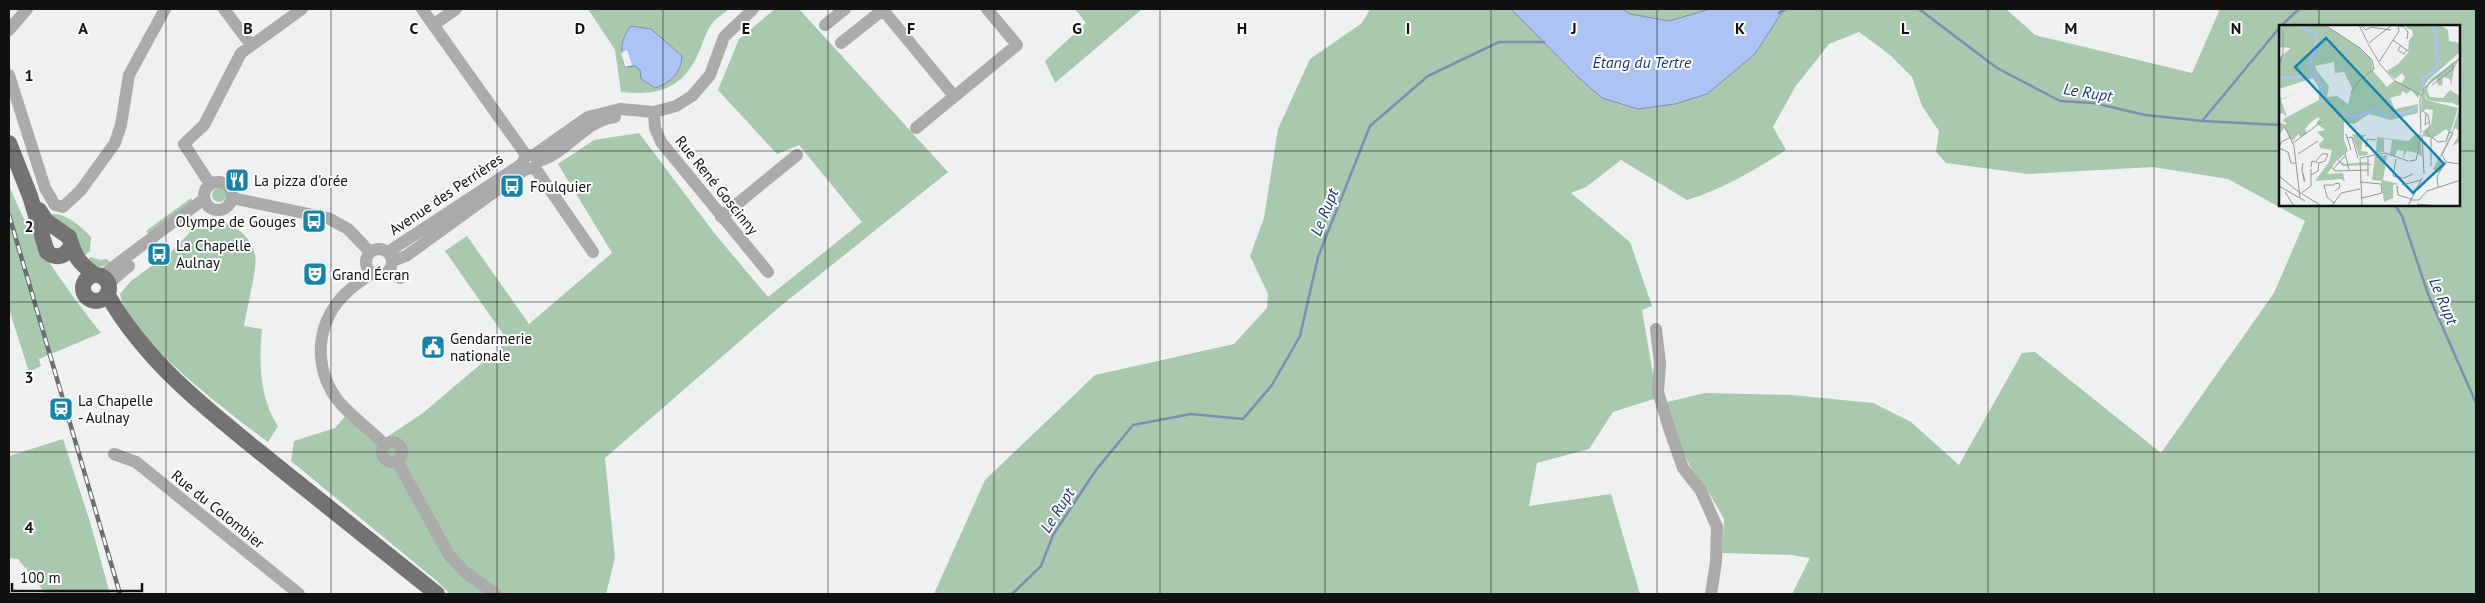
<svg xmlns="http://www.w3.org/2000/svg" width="2485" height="603" font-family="'PT Sans',sans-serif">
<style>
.green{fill:#a8c9ad;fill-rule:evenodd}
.water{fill:#adc3f3;stroke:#7e8eb0}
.pier{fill:#eff0f2}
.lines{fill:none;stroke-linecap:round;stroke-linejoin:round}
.stream{stroke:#7e8eb0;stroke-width:2.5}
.minor{stroke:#acabab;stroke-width:12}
.major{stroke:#747272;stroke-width:16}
.rail-casing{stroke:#6d6e6f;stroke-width:4.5}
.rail{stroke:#fcfdff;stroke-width:2.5;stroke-dasharray:8;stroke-linecap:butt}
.grid{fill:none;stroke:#111112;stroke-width:1;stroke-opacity:0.55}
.labels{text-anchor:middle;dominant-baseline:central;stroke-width:4;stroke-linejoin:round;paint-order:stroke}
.poi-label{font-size:15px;fill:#111112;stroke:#fcfdff;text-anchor:start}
.street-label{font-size:15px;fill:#111112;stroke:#fcfdff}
.water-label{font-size:16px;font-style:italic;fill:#203770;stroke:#fcfdff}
.inset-river{fill:none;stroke:#adc3f3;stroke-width:2.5}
.inset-road{fill:none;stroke:#969798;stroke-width:1}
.view{fill:#1583aa;fill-opacity:0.15;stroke:#1583aa;stroke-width:2.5}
.inset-edge{fill:none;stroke:#111112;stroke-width:2.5}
.grid-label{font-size:16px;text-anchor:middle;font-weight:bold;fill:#111112;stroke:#fcfdff;stroke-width:4;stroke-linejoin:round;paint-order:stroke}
</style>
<rect width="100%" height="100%" fill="#eff0f2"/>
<path class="green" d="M588,9H729C725,13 719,16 714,21C706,30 704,41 699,52C683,89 658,96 621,92L615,50Z
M775,9H799L948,172L777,309L605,458L615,558L606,594H450L438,582L291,461L294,441L335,428L347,414L378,443L423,413L508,341L445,251L467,236L529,324L612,253L558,164L594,140L639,133L715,234L768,297L862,222L799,145L777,154L718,90L739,39Z
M1075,9H1142L1055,83L1045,61L1086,23Z
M1370,9H2006L2035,35L2192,73L2220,9H2476V594H1792L1810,558L1792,555L1722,553L1724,519L1711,496L1692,470L1659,404L1705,393L1792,395L1873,403L1911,422L1959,465L2022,353L2035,352L2161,453L2274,293L2305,221L2228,179L2153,167L2028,174L1946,163L1936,152L1939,131L1922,106L1912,77L1890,55L1859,32L1829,44L1795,87L1773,127L1786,150C1755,170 1722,190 1687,200L1621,160L1586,187L1571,193L1630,242L1652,306L1642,310L1657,398L1613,412L1589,449L1537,463L1529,506L1611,494L1640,594H934L985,480L1095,375L1234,344L1267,308L1268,294L1250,256L1264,218L1278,129L1310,59L1362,23ZM2280,26H2459V205H2280Z
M9,185C30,240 65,287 101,333L39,359L41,366L29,372L9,309Z
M212 195a7 7 0 1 1 14 0a7 7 0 1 1-14 0Z
M191,198L194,204L150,236L146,231Z
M52,214C66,213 82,227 91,237L90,251L82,258L48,217Z
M217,221C236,224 250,236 255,255C258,266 246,312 244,326L262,329C259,362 259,397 278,426L268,442C232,415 126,336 120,294L131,281L172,251L199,223Z
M91,257L101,260L107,259L110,263L97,268L86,261Z
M63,439L91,525L110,594H46L18,559L9,558V456Z"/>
<path class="water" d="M1511,9H1622L1630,14L1669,21L1710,9H1779L1782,12L1755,54L1707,94L1675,104L1638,109L1602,98L1578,77Z
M631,26L651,29L682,56C681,73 672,82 655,88L641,79L640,70L635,66L625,67C620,50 620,40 631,26Z"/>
<path class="pier" d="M627,50L632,65L625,67L621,53Z"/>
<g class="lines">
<path class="stream" d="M1919,9L1997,68L2060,101L2094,103L2145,115L2203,121L2280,125
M1779,13L1786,9
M2281,26L2299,9
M2203,120L2280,27
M2395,205L2402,216L2428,294L2476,403
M1012,594L1041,566L1053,535L1096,470L1133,425L1191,414L1243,419L1272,385L1300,336L1318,257L1370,126L1428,76L1499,42H1544"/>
<path class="minor" d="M224,9L251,45
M422,9L526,155
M883,10L954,96
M433,25L456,9
M825,25L845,9
M9,30L27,9
M841,43L884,9
M9,75L45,188L55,205L63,207L81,190L115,143L121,125L129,75L165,9
M654,112L655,128L661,142L768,272
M916,128L1017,45L987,9
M522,164L526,155H534L588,117L620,109L654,112L676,106L692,96L710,75L724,37L753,9
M535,168L593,252
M204 196a14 14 0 1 1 28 0a14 14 0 1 1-28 0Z
M210,184L184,144L204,125L241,53L302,9
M232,198L328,218L348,229L370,252
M721,217L797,155
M366 262a13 13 0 1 1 26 0a13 13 0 1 1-26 0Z
M388,252L522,164
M393,261L406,256L526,169L535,168L538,161C565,155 585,120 615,117
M388,272L400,278
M372,273C359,282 346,291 337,303C314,334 316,374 340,403C353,418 371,430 385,445
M101,276L204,199
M108,284L129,266
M1656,329L1660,363L1658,392L1670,431L1683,468L1701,491L1717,527L1716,562L1711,594
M382 452a10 10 0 1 1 20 0a10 10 0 1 1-20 0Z
M114,454L136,462L299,594
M397,461L449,555L466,573L496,594"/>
<path class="major" d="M9,143L30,196L47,252C56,259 64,257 70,248
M39,210L46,221L69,237C75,257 78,262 95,275
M83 288a13 13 0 1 1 26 0a13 13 0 1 1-26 0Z
M107,294C148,366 214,415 277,466C330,509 384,551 437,594"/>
<g class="rail-casing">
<path id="rail" d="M9,215L120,594"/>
</g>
<use href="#rail" class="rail"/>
</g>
<path class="grid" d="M166,9V594M331,9V594M497,9V594M663,9V594M828,9V594M994,9V594M1160,9V594M1325,9V594M1491,9V594M1657,9V594M1822,9V594M1988,9V594M2154,9V594M2319,9V26M9,151H2280M2459,151H2476M2319,205V594M9,302H2476M9,452H2476"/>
<defs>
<g id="restaurant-square" transform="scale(1.25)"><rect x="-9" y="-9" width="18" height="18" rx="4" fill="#1583aa" stroke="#fcfdff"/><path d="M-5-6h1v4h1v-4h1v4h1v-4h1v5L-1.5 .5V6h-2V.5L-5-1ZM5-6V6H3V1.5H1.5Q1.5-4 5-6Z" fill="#fff"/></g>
<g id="bus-square" transform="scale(1.25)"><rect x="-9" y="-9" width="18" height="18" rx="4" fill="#1583aa" stroke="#fcfdff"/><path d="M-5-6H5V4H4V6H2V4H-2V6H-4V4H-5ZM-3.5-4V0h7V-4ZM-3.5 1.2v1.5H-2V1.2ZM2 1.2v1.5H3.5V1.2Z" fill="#fff"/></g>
<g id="theatre-square" transform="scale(1.25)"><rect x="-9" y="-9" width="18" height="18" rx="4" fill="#1583aa" stroke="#fcfdff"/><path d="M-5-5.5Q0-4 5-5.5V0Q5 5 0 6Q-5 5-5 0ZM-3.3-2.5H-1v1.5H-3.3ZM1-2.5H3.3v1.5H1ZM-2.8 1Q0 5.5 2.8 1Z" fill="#fff"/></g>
<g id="civic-square" transform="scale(1.25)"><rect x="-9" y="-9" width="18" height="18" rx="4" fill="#1583aa" stroke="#fcfdff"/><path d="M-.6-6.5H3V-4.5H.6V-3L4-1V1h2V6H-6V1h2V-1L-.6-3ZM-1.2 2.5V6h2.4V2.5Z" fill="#fff"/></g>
<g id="station-square" transform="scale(1.25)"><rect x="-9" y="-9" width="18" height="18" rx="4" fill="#1583aa" stroke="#fcfdff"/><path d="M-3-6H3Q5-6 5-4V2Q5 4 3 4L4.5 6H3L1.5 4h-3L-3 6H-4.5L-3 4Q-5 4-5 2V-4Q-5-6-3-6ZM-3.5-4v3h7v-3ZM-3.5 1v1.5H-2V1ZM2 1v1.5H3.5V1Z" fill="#fff"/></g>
</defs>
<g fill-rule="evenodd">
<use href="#restaurant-square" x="237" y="180"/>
<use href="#bus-square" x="512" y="186"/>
<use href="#bus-square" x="314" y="221"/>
<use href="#bus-square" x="159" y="254"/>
<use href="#theatre-square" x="315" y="274"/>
<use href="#civic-square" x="433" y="347"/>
<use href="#station-square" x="61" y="409"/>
</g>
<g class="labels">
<g class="poi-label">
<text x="254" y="180">La pizza d'orée</text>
<text x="530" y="186">Foulquier</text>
<text x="296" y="221" text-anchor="end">Olympe de Gouges</text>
<text x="176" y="245">La Chapelle<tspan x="176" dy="17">Aulnay</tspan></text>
<text x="332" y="274">Grand Écran</text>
<text x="450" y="338">Gendarmerie<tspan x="450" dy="17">nationale</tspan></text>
<text x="78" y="400">La Chapelle<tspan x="78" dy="17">- Aulnay</tspan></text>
</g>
<g class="street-label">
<text transform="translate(717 185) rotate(51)">Rue René Goscinny</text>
<text transform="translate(446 194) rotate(-34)">Avenue des Perrières</text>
<text transform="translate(218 509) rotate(39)">Rue du Colombier</text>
</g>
<g class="water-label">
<text x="1642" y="62">Étang du Tertre</text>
<text transform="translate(2088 92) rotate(9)">Le Rupt</text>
<text transform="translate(1324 212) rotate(-68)">Le Rupt</text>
<text transform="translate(2444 301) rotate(67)">Le Rupt</text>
<text transform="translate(1057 510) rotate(-58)">Le Rupt</text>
</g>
</g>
<g transform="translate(2279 25)">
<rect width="181" height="181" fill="#eff0f2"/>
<path d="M0,0H45L81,23L92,34L94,46L108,62L115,56L123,58L126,52L123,48L116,54L108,46L119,39L129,28L130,15L134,11L133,5L127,3L128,0H161L169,5L170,16L181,18V27L149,55L139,73L132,65L128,69L123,66L122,70L111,73L116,84L139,79V88L112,95L90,89L75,99L65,97V115L69,126L59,135L66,139L87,137L94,140L64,141L58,135L48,149L64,148L66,158L63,154L36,156L50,137L53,125L41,123L40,119L45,114L38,107L46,105L37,98L41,94L39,92L31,98L26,104L28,108L22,112L19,109L14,116L5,103L0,111V98L5,101L8,98L3,96L8,92L4,88L0,89V69L2,74L15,69L2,75L8,92L40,75V63L34,53L0,64V33L12,23L0,22ZM55,37L56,48L65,47L73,63L69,79L58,71L48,72L50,61L38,46L36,41ZM181,33L175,44L172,61L171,54L164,52L163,61L159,60L157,53L150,59L148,65L151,72L164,73L171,65L181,71L179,81L174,78L152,76L147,73L146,66V73L151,76L179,83L172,105L167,118L170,107L167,104L154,113L144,111V106L152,101L154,85L147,84L142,88L143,67L152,54ZM180,84V117L173,121L179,112V105L176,103L161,133L163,142L160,148L154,144L173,107ZM73,109L88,110L84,112L82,126L89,127L88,130L80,131ZM137,109L141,111L143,132L139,128L128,126L124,133L125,126L118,125L116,132L111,129L113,115L105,114V127L97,128L98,112L129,116ZM108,130L104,155L120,159L114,160V173L105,177L102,156L93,155L96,131Z" fill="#a8c9ad" fill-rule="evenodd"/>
<path class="inset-river" d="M20,0L37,10V23L30,41L42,59L45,75L52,78M1,53L34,51M145,61L143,53L156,46L160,36L156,22L159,18L153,0M64,88L76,92L97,85L106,90L129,87L139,81"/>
<path class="inset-road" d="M46,0L81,23L93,35L95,44M80,0L89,18M82,0L87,5L92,2L112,5M114,15L129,26M90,18L113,0L125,2L129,7L128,14M89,19L100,37M122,20L119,25L125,29L128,25M100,37L120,6L119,1M100,38L116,56L142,70M0,40L4,28V6M153,60L174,44L173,38M72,68L80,56L96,43M144,86L149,90L151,100L147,108M147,88L146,100L150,97M0,98L5,100L15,121L21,173M142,108L141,75L145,63L182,32M147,108L159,117L167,116L170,107L174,108L163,130L167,137M67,109L72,125M143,110L145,149M12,112L2,117L0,123L9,127L12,138H17M68,113L73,112L79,133M152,113V141M14,118L42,97M87,122L88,114L97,115M139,126L141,109M66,128L70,145M19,129L39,116M89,132V151M81,133L83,181M81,133L106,128L129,136M117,134L114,151L125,153L134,149M37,136L43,129H49L46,136L40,138M130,136L137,135L139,127M167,137L182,139M24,138L23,144L25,156H26L24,149M32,142L33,136L40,138L39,146L32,150M52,142L56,146L90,145M54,144L67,130M0,151L21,168M81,157L102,159L103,168L83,173M55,159L60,158L61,162L56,166M123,160L142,155M0,161L26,176M159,162L158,151L167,137M119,163L118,161L119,170L132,174M6,167L15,181M21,169L32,161V144M23,169L43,181M131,175H140L148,166L182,155M55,178L48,172L45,160H55M138,179L159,181M53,181L62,168L81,164M129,181L143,153"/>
<path class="view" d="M47,13L165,139L134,168L16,42Z"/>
<rect width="181" height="181" class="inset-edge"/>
</g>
<g class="grid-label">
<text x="83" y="34">A</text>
<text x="248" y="34">B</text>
<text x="414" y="34">C</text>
<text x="580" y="34">D</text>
<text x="746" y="34">E</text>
<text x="911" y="34">F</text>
<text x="1077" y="34">G</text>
<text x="1242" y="34">H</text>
<text x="1408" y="34">I</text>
<text x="1574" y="34">J</text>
<text x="1740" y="34">K</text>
<text x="1905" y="34">L</text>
<text x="2071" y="34">M</text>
<text x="2236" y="34">N</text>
<text x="29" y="81">1</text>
<text x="29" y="232">2</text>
<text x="29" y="383">3</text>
<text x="29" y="533">4</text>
</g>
<rect width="2485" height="603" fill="none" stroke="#111112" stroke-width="20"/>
<path d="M12 583v8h130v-8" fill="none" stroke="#111112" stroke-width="2.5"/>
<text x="20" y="583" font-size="15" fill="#111112" stroke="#fcfdff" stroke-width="4" paint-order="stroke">100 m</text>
</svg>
